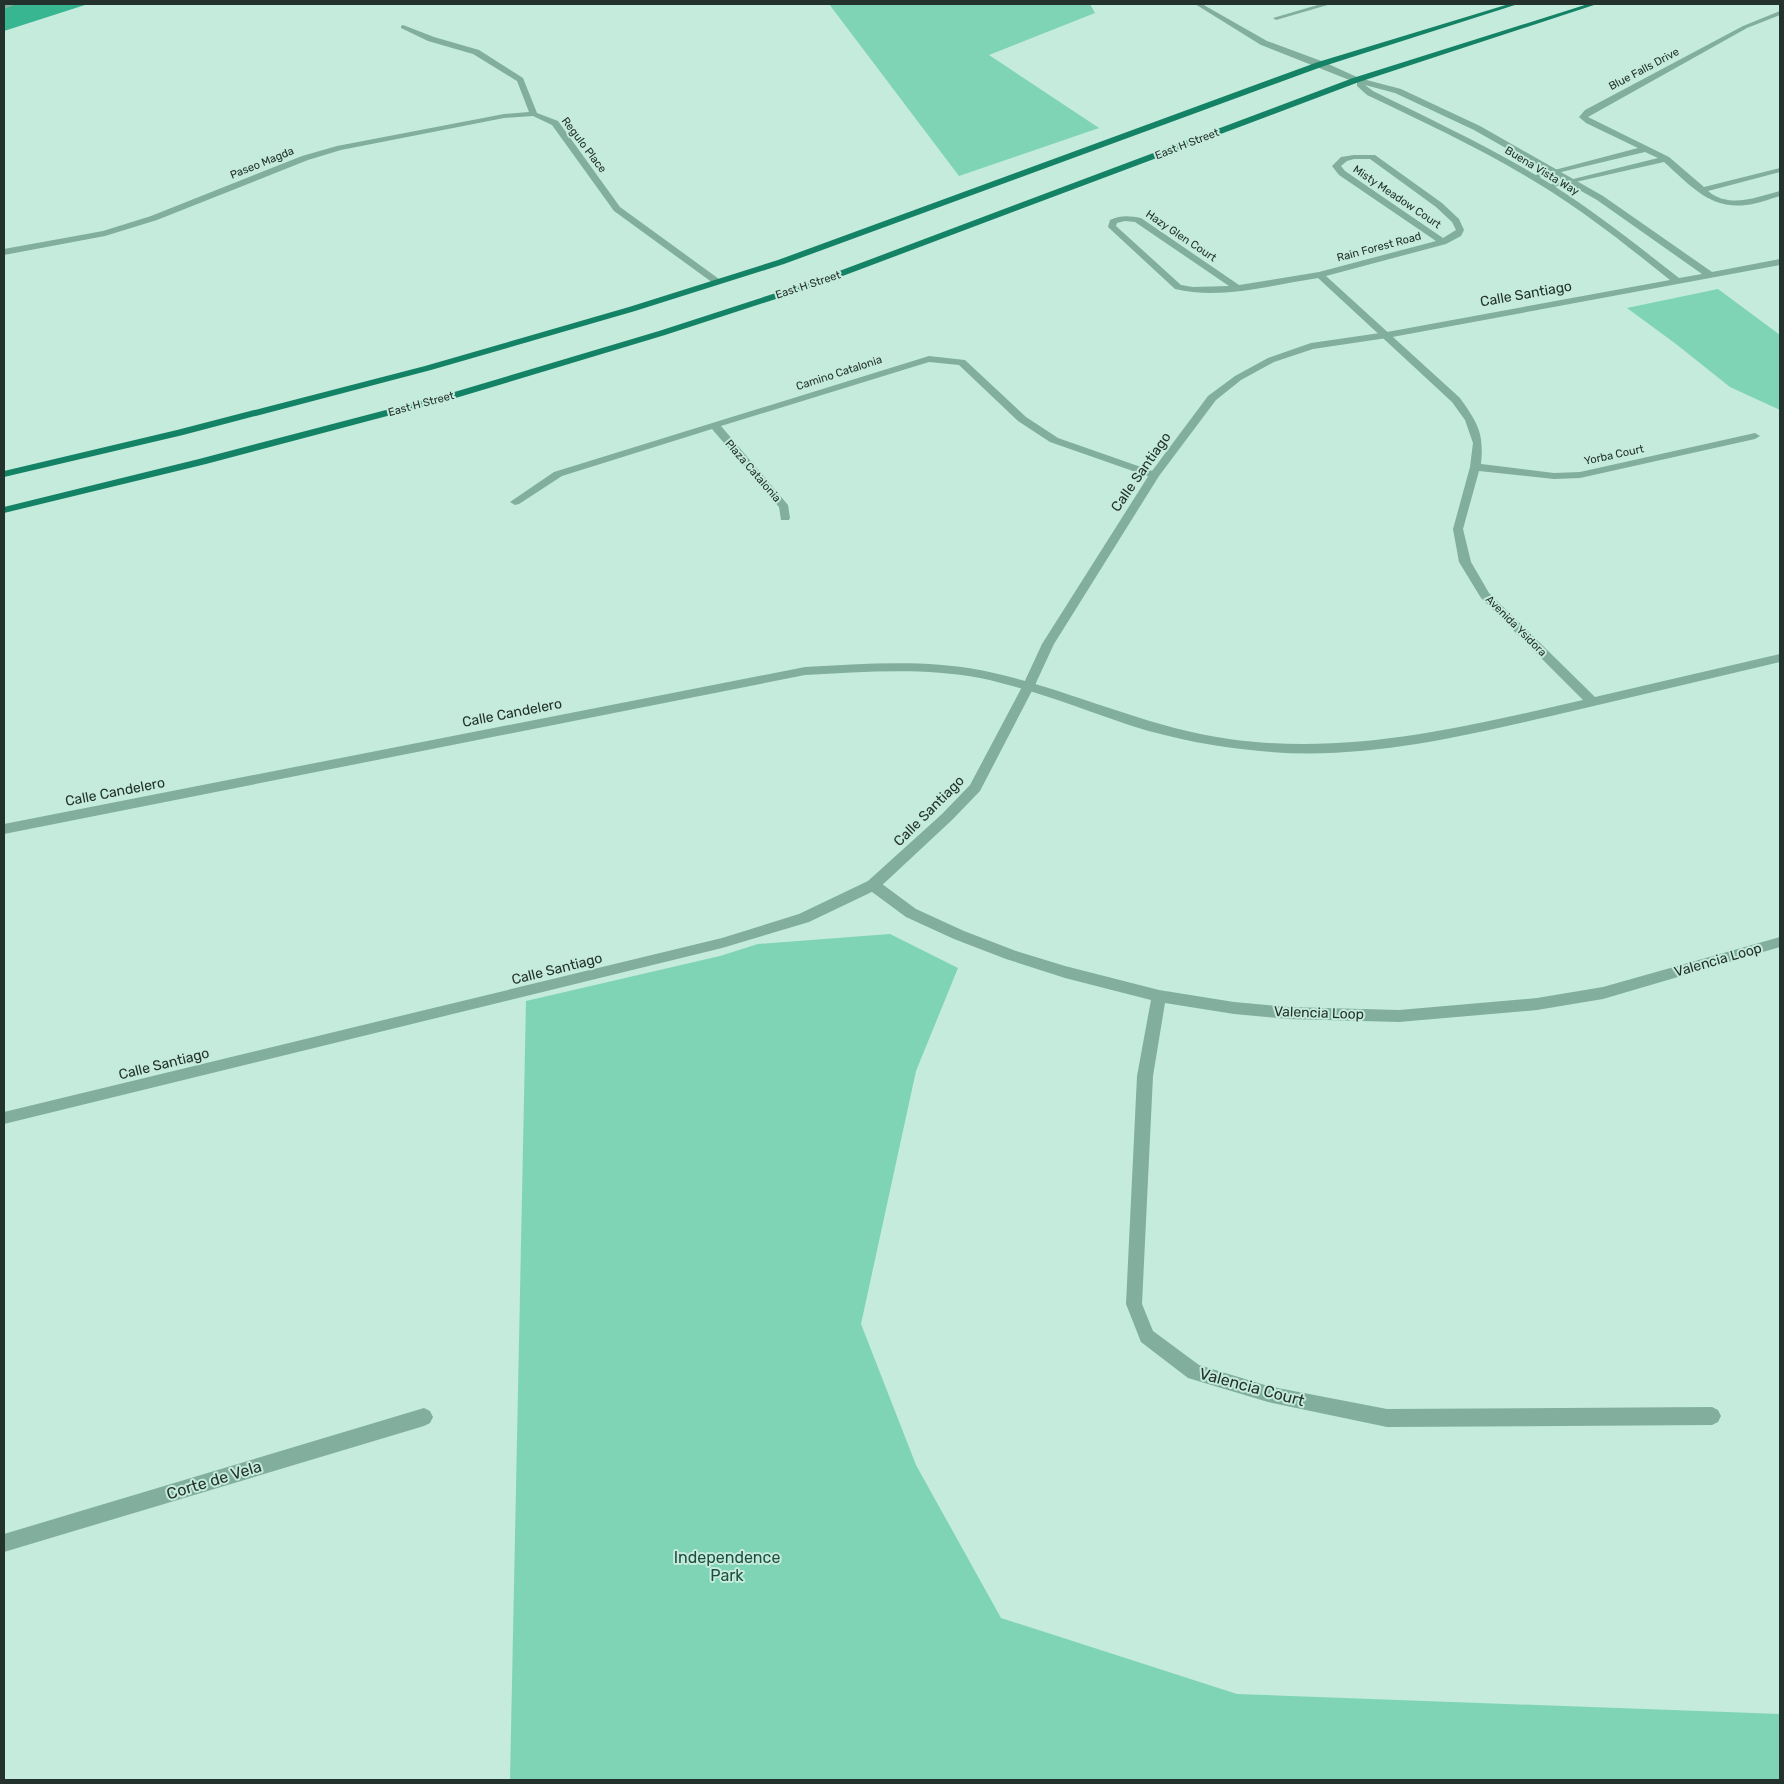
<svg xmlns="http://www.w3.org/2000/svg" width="1784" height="1784" font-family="Rubik,sans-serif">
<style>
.green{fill:#7fd4b6}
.forest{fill:#38b591}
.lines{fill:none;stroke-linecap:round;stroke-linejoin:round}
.minor{fill:#81ae9d;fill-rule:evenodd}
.tertiary{fill:#81ae9d;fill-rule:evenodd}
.primary{fill:#138265;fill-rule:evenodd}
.labels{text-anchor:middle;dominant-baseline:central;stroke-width:4;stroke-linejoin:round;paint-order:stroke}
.far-street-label{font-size:11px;fill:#23322d;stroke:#c4ebdc}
.street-label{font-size:14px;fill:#23322d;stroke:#c4ebdc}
.near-street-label{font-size:16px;fill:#23322d;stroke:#c4ebdc}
.near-park-label{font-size:16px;fill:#1d4f40;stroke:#c4ebdc}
</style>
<rect width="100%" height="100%" fill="#c4ebdc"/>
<path class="green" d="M829,4H1090L1095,13L989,55L1099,128L959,176Z
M1718,289L1780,335V410L1730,387L1676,344L1627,308Z
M890,934L958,968L916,1071L861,1324L916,1465L1001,1618L1237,1694L1780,1714V1780H510L526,1001L720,956L758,944Z"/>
<path class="forest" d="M4,4H88L4,31Z"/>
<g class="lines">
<path class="minor" d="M1321,4H1331L1276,20L1273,18Z
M1780,11V15L1747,28L1588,117L1669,157L1704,187L1780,168V172L1708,191C1729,209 1757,197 1780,191V196C1769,199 1758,204 1746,205C1710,210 1689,184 1664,162L1549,188L1545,186L1658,158L1645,152L1532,179L1528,177L1638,148L1586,123L1579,117L1585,110L1743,26Z
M403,25L434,37L479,50L523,78L537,113L558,121L620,207L719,279V283H713L614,211L552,125L533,116L504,118L341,150L308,160L157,220L105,236L4,255V249L103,231L151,216L302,156L337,146L504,114L529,112L517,81L473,54L428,41L401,28V26Z
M1354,155H1375L1442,203L1459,219L1464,230L1461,236L1446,244L1326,276L1460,398C1478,424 1484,432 1481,464L1554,473L1580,472L1755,433L1760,436L1755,439L1580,478L1554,479L1479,471L1463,529L1471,562L1489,593L1595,697L1780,654V662C1704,680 1628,698 1551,716C1456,738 1358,761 1260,751C1216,747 1174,739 1132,726C1082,709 1032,689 980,678C922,667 863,672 805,675L4,834V824L805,667C863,664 922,659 980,670C1065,687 1143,727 1229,739C1349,756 1466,727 1583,700L1481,598L1459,562L1453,529L1470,467L1473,443L1465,420L1452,402L1318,278C1272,285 1221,300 1175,289L1108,227L1110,220C1121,215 1130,216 1141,218L1239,285L1319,272L1436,241L1339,175L1332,166L1341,157ZM1354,159H1370L1436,207L1452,222L1456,230L1443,238L1345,171L1341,166L1347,161ZM1125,221L1135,222L1229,286L1193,287L1181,285L1116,226L1117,223Z
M929,356L965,360L1026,417L1058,438L1158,473L1159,475L1154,478L1150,477L1050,442L1018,421L959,365L929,362L721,426L788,505L790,518L789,520H781L779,507L712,429L562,476L519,504L515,505L510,502L554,472Z
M873,880L878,881L916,909L964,931L1016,951L1065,966L1159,990L1234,1002L1288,1007L1399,1010L1537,998L1603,987L1780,937V947L1603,999L1537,1010L1399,1022L1288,1019L1234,1014L1165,1003L1153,1076L1142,1304L1153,1331L1199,1365L1268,1386L1387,1409L1712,1407L1718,1410L1721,1416L1718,1422L1712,1425L1387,1427L1268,1402L1188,1378L1141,1342L1126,1304L1137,1076L1151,1000L1065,978L1006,959L954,939L906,917L868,889L866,885L868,881Z
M424,1408L430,1411L433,1417L430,1423L424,1426L4,1552V1534Z"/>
<path class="tertiary" d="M8,4H17L4,9V5Z
M1195,4H1202L1267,41L1324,62L1359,78L1401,89L1480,126L1603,196L1712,272L1780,259V265L1387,338L1313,349L1274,362L1241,380L1216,400L1159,476L1054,644L1035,685L980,791L952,820L878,889L809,922L722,948L4,1124V1112L722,938L799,914L868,881L942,814L970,785L1023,685L1042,644L1149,475L1208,396L1235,376L1268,358L1311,343L1387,332L1670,280C1630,248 1590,216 1547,189C1490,153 1428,124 1367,95L1357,86V83L1261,45ZM1365,85L1395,93L1474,130L1597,200L1702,274L1679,278C1638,246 1598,214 1554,186C1496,150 1434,121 1373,91Z"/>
<path class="primary" d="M1509,4H1518L1324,66L784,264L635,311L431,370L183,435L4,477V471L177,430L425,366L629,307L778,260L1318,62Z
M1588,4H1597L1359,82L816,286L665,335L459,397L206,464L4,513V507L199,459L451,393L659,331L810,282L1353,78Z"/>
</g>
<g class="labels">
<g class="far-street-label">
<text transform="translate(1644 69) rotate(-28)">Blue Falls Drive</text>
<text transform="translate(1187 144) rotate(-21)">East H Street</text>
<text transform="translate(584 145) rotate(53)">Regulo Place</text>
<text transform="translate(262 163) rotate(-22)">Paseo Magda</text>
<text transform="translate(1542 171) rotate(31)">Buena Vista Way</text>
<text transform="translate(1397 197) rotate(34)">Misty Meadow Court</text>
<text transform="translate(1181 236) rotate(34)">Hazy Glen Court</text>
<text transform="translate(1379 247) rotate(-15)">Rain Forest Road</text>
<text transform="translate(808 285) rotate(-18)">East H Street</text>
<text transform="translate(839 373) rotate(-18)">Camino Catalonia</text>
<text transform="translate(421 404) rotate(-15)">East H Street</text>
<text transform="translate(1614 455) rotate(-12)">Yorba Court</text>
<text transform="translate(753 471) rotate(49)">Plaza Catalonia</text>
<text transform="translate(1516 626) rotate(45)">Avenida Ysidora</text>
</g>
<g class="street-label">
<text transform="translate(1526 294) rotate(-10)">Calle Santiago</text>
<text transform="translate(1141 472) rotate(-55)">Calle Santiago</text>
<text transform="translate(512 713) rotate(-11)">Calle Candelero</text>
<text transform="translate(115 792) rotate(-11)">Calle Candelero</text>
<text transform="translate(929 811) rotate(-45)">Calle Santiago</text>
<text transform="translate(1718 960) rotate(-16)">Valencia Loop</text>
<text transform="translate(557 969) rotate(-14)">Calle Santiago</text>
<text transform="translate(1319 1013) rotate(2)">Valencia Loop</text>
<text transform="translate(164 1064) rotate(-14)">Calle Santiago</text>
</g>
<g class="near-street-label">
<text transform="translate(1252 1387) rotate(15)">Valencia Court</text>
<text transform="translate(214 1480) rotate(-17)">Corte de Vela</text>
</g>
<g class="near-park-label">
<text x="727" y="1557">Independence<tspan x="727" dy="18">Park</tspan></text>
</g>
</g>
<rect width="1784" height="1784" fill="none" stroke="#23322d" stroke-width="10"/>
</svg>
